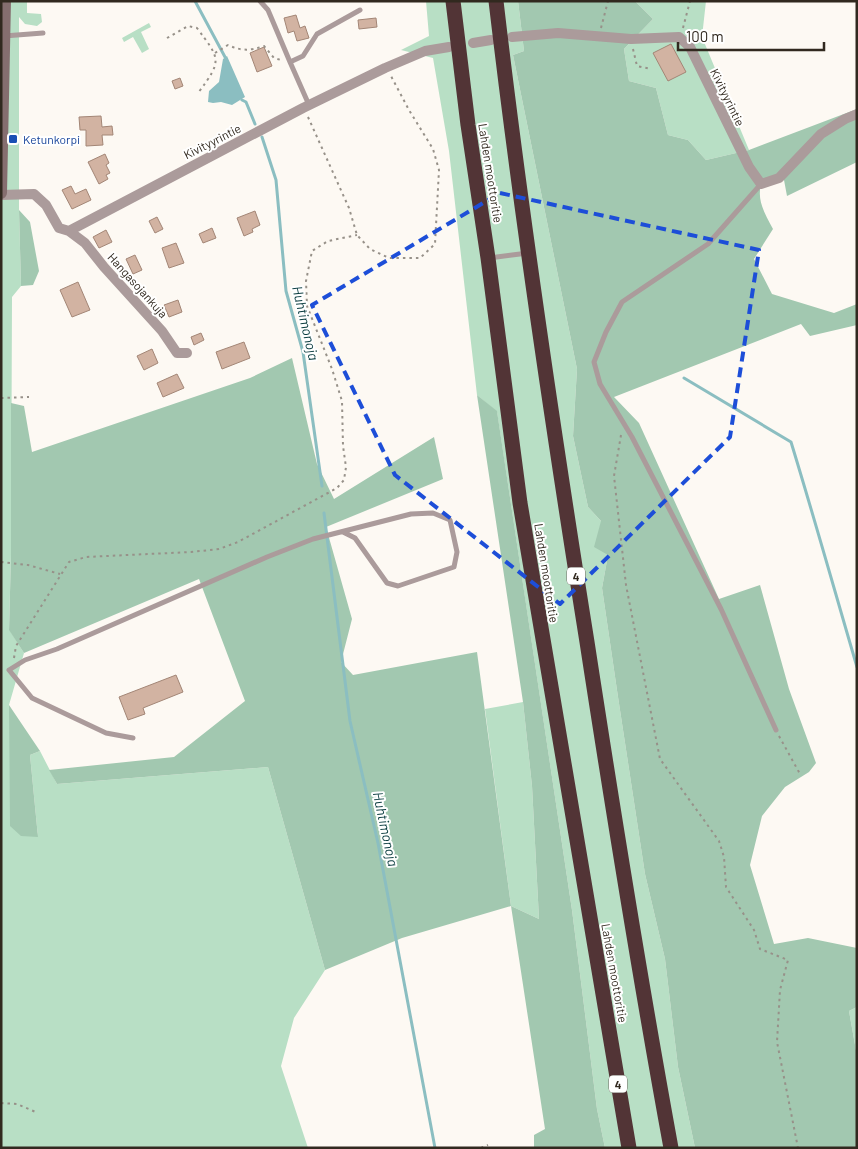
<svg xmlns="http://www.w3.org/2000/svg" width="858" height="1149" font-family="Barlow,sans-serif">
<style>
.green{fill:#b8dfc5}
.forest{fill:#a2c8b0}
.water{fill:#8bbec1}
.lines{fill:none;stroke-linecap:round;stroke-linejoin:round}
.stream{stroke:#8bbec1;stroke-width:3}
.building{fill:#d2b3a2;stroke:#a38676}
.path{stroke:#979189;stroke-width:2;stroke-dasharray:2.5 4;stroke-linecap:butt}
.lane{stroke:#ab9b9b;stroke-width:5}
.street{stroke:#ab9b9b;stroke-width:10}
.secondary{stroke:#856e6f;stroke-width:12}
.highway{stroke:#523436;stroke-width:15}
.marked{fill:none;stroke:#1d4ed8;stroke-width:4;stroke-dasharray:10 6;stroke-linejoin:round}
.transit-dot{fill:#1a4fb4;stroke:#fff;stroke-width:2}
.labels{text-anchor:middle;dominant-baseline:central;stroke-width:4;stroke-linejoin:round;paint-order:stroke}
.shield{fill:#fff;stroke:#6f6962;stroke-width:1}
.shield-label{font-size:11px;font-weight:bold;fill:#31291f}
.street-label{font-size:12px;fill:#31291f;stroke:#fff}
.transit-label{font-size:12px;fill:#164399;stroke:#fff;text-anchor:start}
.water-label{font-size:14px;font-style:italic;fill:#0a3c3f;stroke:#fff}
</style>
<rect width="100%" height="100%" fill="#fdf9f3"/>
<path class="green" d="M1,1H27V13L41,14L42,22L37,26L25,24L19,17V210L21,286L12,297L11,554L9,629L24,653L9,705L38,837L30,755L40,751L57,784L268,767L325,970L294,1018L281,1066L308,1148H1Z
M426,1H518L524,51L513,55L577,369L573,436L588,507L601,521L608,555L602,588L618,697L645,874L665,959L678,1067L695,1148H605L597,1109L572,910L497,412L477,395L449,151L433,58L401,50L429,36Z
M635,1H706L702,37L749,150L706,160L688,140L668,135L656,88L629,81L624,49L653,19Z
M149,23L151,27L141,32L149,49L142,53L133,37L124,42L122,38Z
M523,702L532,786L539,919L511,906L485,709Z
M857,1007V1056L849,1011Z"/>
<path class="forest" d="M518,1H635L653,19L624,49L629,81L656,88L668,135L688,140L706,160L749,150L857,109V162L787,196L784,180L764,178C754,196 764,212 773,229L754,259L772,294L834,313L857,304V325L810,336L801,324L614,397L639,423L719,599L760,585L789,689L816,763L809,772L785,787L762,816L750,865L774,944L808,938L857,948V1007L849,1011L857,1056V1148H695L678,1067L665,959L645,874L618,697L602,588L608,555L594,547L601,521L588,507L573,436L577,369L513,55L524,51Z
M19,210L30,222L39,271L33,285L21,286Z
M292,358L317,464L334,499L434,437L443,479L326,527L352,619L341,662L353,675L477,652L511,906L539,919L532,786L523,702L477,395L497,411L572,910L597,1109L605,1148H534V1135L545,1129L511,906L402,938L325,970L268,767L57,784L49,770L174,757L245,701L199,579L24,653L9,630L11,554V403L24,406L32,452L250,378Z
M9,705L40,751L30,755L38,837L21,836L10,826Z"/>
<path class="water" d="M227,56L245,97L232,105L221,102L213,103L208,102L209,91L219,82L223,59Z"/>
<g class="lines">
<path class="stream" d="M195,1L225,57
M242,100L246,102L255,124
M262,137L276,180L286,291L303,352L322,486
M684,378L791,442C814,517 835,592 857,667
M324,513L350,721L378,843L435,1148"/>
</g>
<path class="building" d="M296,15L300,28L305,26L309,38L297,41L294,31L288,33L284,18Z
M376,18L377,27L359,29L358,20Z
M671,44L686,72L668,81L653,53Z
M264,47L272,66L257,72L250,53Z
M180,78L183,86L175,89L172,81Z
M101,116L102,127L112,126L113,135H102L103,145L86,146V130H80L79,117Z
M105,154L109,163L106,165L110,173L106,175L108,179L99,184L88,162Z
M71,186L75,194L86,189L91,200L72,209L62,190Z
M255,211L260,225L252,229L253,232L244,236L237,218Z
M157,217L163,229L155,233L149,221Z
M212,228L216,238L203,243L199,234Z
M106,230L112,242L99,248L93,237Z
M176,243L184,263L169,268L162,248Z
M135,255L142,270L133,274L126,259Z
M78,282L90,310L72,317L60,290Z
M178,300L182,312L169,317L164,305Z
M201,333L204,340L194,345L191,337Z
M244,342L250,358L222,369L216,352Z
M152,349L158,363L144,370L137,356Z
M177,374L184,388L163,397L157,383Z
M176,675L183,692L143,708L145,714L128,720L119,697Z"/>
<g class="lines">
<path class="path" d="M601,28L608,1
M683,28L690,1
M167,38L188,26L197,28C220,59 223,60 198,93
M633,49L637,66L651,69
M215,53L228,45C241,51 250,51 264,46L274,58L281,60
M308,117L349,208L357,235L370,249L389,258H420L435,244L439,170L433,149L409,110L391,76
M1,398L29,397
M621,435L614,476L626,585L660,759L719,841L724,857L726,887L754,930L760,949L788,960L780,990L777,1042L798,1148
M1,562L28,565L60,574
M14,658L16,646L69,562L86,557L191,552L219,549L238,542L337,488L344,480L346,467L343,446L342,401L332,369L307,306L306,281L312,251L328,241L357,235
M779,736L800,774
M1,1103L17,1104L38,1113
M481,1148L488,1145"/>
<path class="lane" d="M260,1L268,10L290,62L303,56L317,34L360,10
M4,36L43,33
M290,62L309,105
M761,184L708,244L622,302L606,332L594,362L600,384L632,437L721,609L776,730
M489,258L528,253
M133,738L106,733L32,698L9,670L25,660L57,649L267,557L313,539L411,514L433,513L450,520L457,552L454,567L398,586L387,583L355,538L343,532"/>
<path class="street" d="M512,37L558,33L631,39L679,37L690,47L749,167L761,184L779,178L821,134L845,119L857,114
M473,43L491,40
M1,195L34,194L46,205L59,228L69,231L303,108L385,68L425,51L449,47
M69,231L85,243L104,267L162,331L177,353H187"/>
<path class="secondary" d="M1,193L5,1"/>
<path class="highway" d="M453,1L468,125L488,258L520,503L629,1148
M496,1C521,215 553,429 587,642C613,811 640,979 671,1148"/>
</g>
<path class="marked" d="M500,193L759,250L730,437L560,604L395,475L312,305Z"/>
<rect class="transit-dot" x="8" y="134" width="10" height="10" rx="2.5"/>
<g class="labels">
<g class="shield">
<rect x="567" y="567.5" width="18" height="17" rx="4"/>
<rect x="609" y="1075.5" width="18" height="17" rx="4"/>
</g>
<g class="shield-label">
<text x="576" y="576">4</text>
<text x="618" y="1084">4</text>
</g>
<g class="street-label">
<text transform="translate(728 97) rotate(64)">Kivityyrintie</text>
<text transform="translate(212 141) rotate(-27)">Kivityyrintie</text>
<text transform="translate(491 173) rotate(81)">Lahden moottoritie</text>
<text transform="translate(138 285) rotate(48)">Hangasojankuja</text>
<text transform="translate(547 573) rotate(81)">Lahden moottoritie</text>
<text transform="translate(615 973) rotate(80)">Lahden moottoritie</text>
</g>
<g class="transit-label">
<text x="23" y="139">Ketunkorpi</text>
</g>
<g class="water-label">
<text transform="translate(306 323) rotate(77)">Huhtimonoja</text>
<text transform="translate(386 829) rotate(78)">Huhtimonoja</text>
</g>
</g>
<rect width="858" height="1149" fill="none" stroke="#31291f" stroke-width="5"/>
<path d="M678 42v8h146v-8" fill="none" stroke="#31291f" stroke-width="2.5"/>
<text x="686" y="42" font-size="15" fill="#31291f" stroke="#ffffff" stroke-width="4" paint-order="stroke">100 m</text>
</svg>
